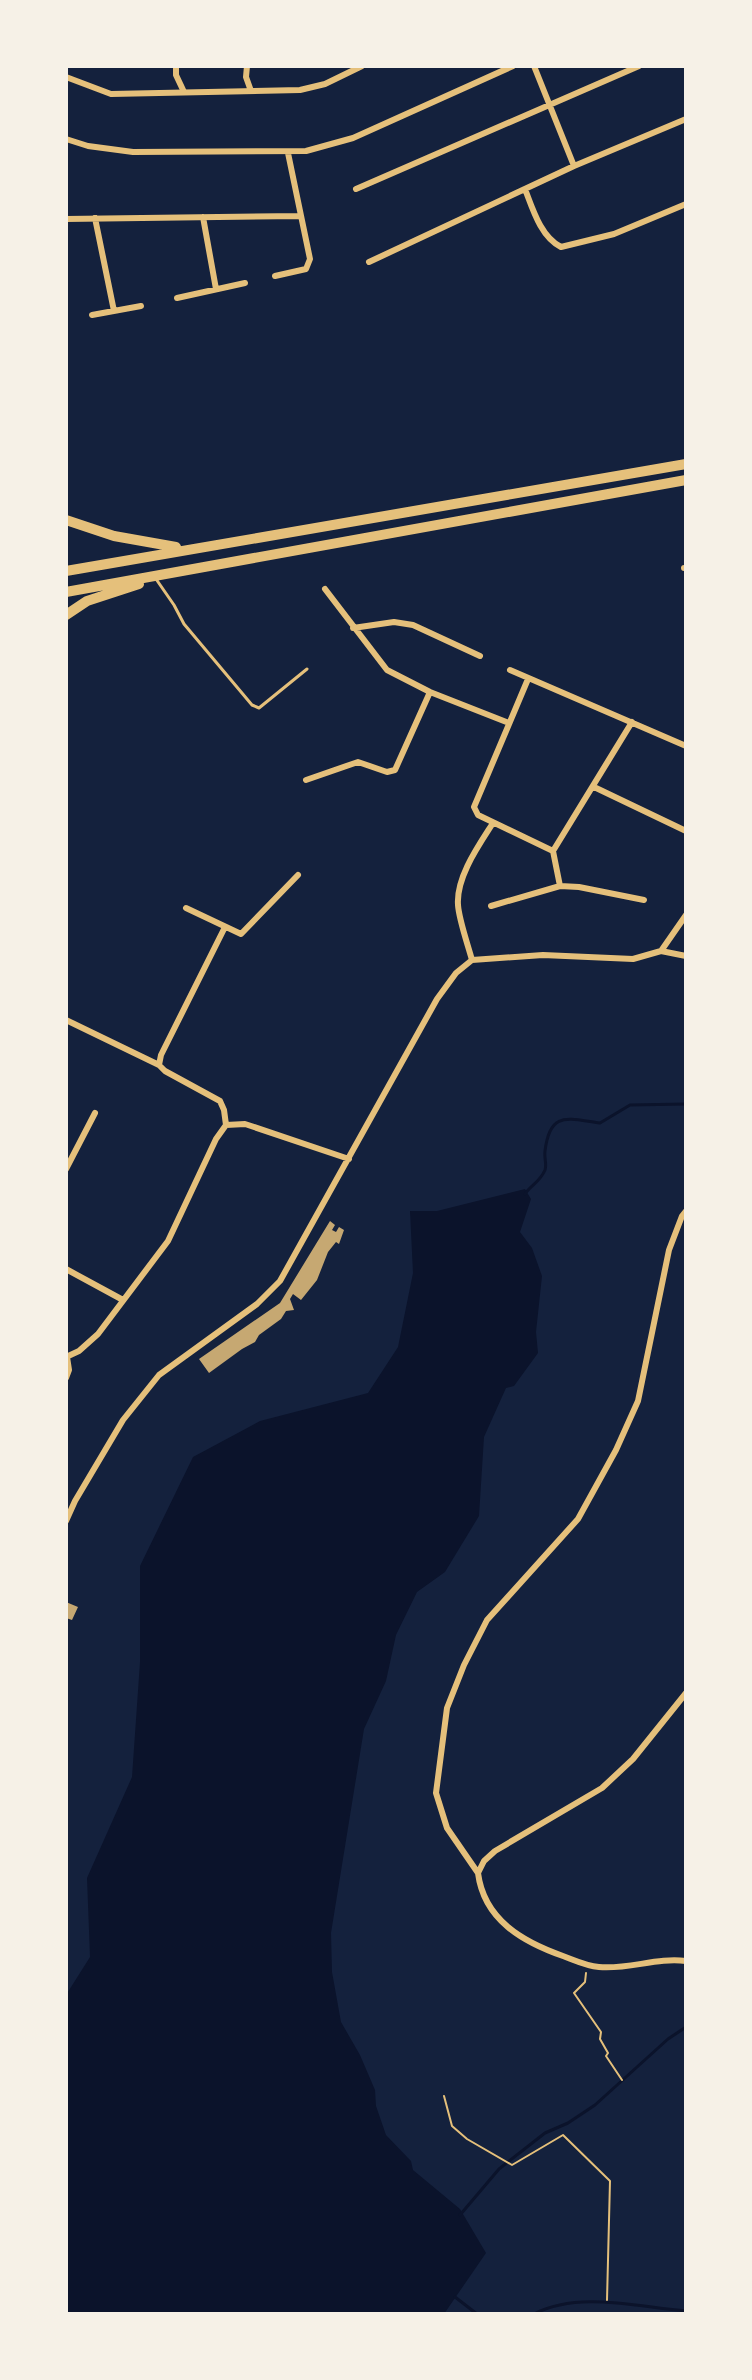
<svg xmlns="http://www.w3.org/2000/svg" width="752" height="2380" font-family="Jost,sans-serif">
<style>
.water{fill:#0b132b}
.lines{fill:none;stroke-linecap:round;stroke-linejoin:round}
.stream{stroke:#0b132b;stroke-width:3}
.building{fill:#c6a872}
.path{stroke:#e5c07b;stroke-width:2}
.service{stroke:#e5c07b;stroke-width:3}
.minor{stroke:#e5c07b;stroke-width:6}
.trunk{stroke:#e5c07b;stroke-width:10}
</style>
<rect width="100%" height="100%" fill="#14213d"/>
<path class="water" d="M525,1189L531,1199L520,1232L532,1248L542,1276L536,1332L538,1353L514,1386L506,1388L484,1437L479,1516L445,1572L417,1592L396,1635L386,1681L364,1729L331,1933L332,1972L341,2022L360,2055L375,2090L376,2106L386,2135L411,2161L413,2170L460,2209L486,2253L444,2314H66V1995L90,1957L87,1878L132,1777L140,1662V1566L193,1457L260,1421L368,1393L398,1347L413,1273L410,1211H437Z"/>
<g class="lines">
<path class="stream" d="M525,1194C531,1185 540,1182 545,1170C547,1164 544,1158 545,1151C550,1110 568,1119 600,1123L630,1105L686,1104
M460,2215L499,2169L545,2133L568,2123L595,2105L668,2039L686,2027
M455,2297L477,2314
M534,2314C579,2291 637,2307 686,2311"/>
</g>
<path class="building" d="M330,1221L335,1225L332,1230L336,1232L339,1227L344,1230L339,1244L336,1242L328,1252L317,1280L301,1300L293,1294L290,1299L294,1310L286,1311L281,1319L259,1335L255,1342L242,1349L209,1373L199,1359L280,1303Z
M66,1602L78,1607L72,1620L66,1618Z"/>
<g class="lines">
<path class="path" d="M586,1973L585,1982L574,1993L601,2032L600,2039L608,2053L606,2056L622,2080
M444,2096L452,2126L467,2139L512,2165L563,2135L610,2181L607,2300"/>
<path class="service" d="M156,579L174,605L184,624L252,705L259,708L307,669"/>
<path class="minor" d="M176,66V75L184,92
M247,66L246,77L251,91
M534,66L574,166
M66,77L111,94L300,90L325,84L362,66
M66,139L88,146L133,152L306,151L353,138L513,66
M356,189L639,66
M525,189C533,210 541,237 561,247L614,234L686,204
M203,217L216,289
M95,218L114,311
M66,219L301,216
M369,262L574,166L686,119
M275,276L306,269L310,259L288,153
M177,298L245,283
M92,315L141,306
M684,568H686
M325,589L387,670L430,692L509,723
M353,628L394,622L413,625L480,656
M510,670L686,746
M528,679L474,807L478,815L553,851L632,722
M306,780L358,762L387,772L395,770L430,692
M594,787L686,831
M553,851L560,886
M491,906L560,886L579,887L644,900
M186,908L241,934L298,875
M225,927L161,1055L159,1065L165,1071L220,1101L224,1110L226,1125
M661,951L686,915
M472,960C468,945 459,920 458,905C456,877 479,845 493,823
M66,1020L159,1065
M66,1169L95,1113
M66,1269L123,1300
M66,1357L79,1351L98,1334L168,1241L216,1139L226,1125L245,1124L349,1159
M66,1378L69,1370L67,1357
M66,1521L75,1501L123,1420L159,1375L257,1304L280,1281L437,999L456,973L472,960L543,955L633,959L661,951L686,956
M686,1693L633,1759L602,1788L495,1851L484,1861L478,1873C484,1920 523,1942 563,1956C574,1960 586,1966 599,1967C628,1970 657,1957 686,1961
M478,1873L447,1828L436,1793L447,1708L464,1665L487,1620L578,1519L616,1450L638,1401L669,1250L682,1216L686,1211"/>
<path class="trunk" d="M66,520L114,536L176,547
M66,571L686,464
M66,592L686,480
M66,615L87,601L139,584"/>
</g>
<rect width="752" height="2380" fill="none" stroke="#f6f1e7" stroke-width="136"/>
</svg>
